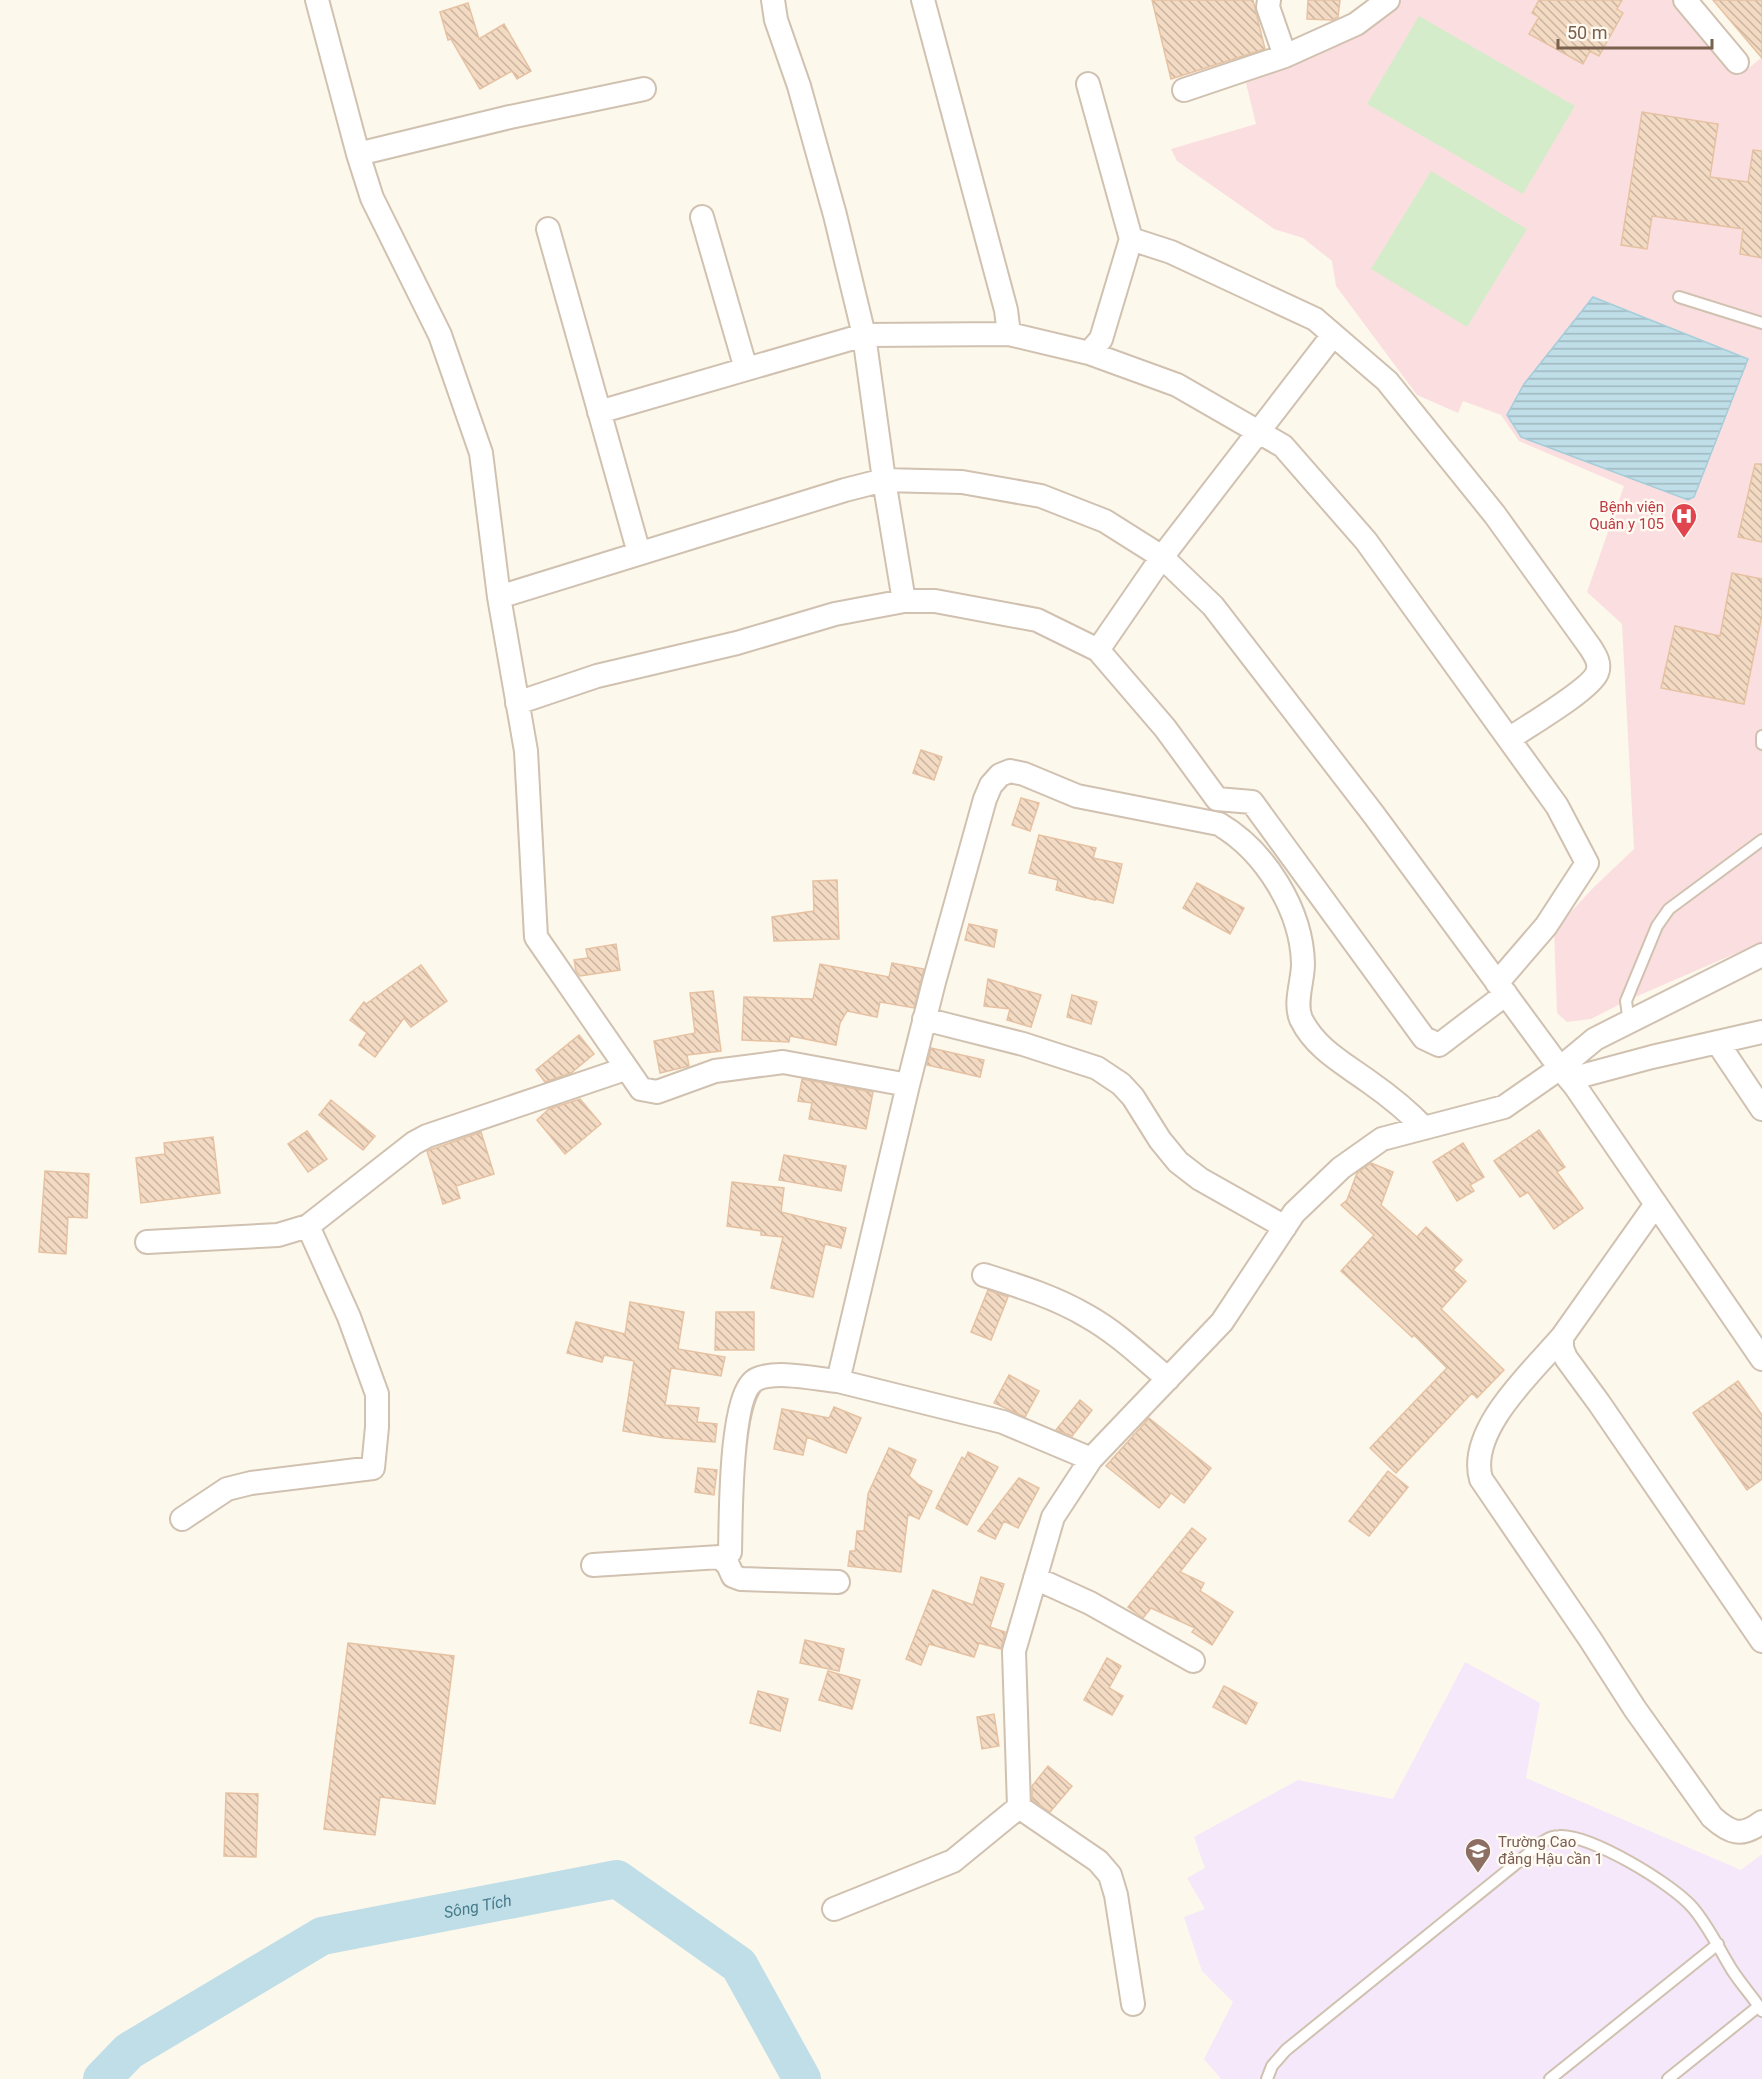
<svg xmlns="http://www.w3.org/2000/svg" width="1762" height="2079" font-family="Roboto,sans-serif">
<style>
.education{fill:#f5e8fa}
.medical{fill:#fbdfe0}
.green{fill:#d4ecc9}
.water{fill:url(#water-rules);stroke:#a5cdda;stroke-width:1.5}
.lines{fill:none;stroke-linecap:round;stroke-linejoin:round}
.river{stroke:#bfdee8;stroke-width:38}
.building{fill:url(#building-back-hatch);stroke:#e6c2a3;stroke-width:1.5}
.service-casing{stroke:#d0c1b0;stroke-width:14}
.minor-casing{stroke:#d0c1b0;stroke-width:26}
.service{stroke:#fff;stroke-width:10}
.minor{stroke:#fff;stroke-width:22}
.labels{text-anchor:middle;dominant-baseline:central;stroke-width:5;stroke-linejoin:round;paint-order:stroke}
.health-label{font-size:15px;fill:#be3a42;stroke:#fffbf3;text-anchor:end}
.education-label{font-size:15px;fill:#785e54;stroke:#fffbf3;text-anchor:start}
.water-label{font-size:16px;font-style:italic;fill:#467b8c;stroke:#fffbf3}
</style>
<defs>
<pattern id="water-rules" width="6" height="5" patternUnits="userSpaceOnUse" patternTransform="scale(1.5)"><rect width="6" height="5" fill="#bfdee8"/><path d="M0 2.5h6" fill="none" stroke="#a0b7be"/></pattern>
<pattern id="building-back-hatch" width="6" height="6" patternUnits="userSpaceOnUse" patternTransform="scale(1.5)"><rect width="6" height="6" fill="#f3dac3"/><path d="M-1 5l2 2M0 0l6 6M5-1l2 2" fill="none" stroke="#cab4a1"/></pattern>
</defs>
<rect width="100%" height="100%" fill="#fdf8ec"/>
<path class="education" d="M1465,1662L1540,1703L1526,1778L1741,1870L1762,1854V2079H1221L1204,2059L1233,2002L1202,1971L1184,1917L1205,1909L1187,1878L1205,1868L1194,1837L1298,1780L1393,1799Z"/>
<path class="medical" d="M1402,0H1687L1749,68L1762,57V942L1626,1001L1591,1019L1567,1022L1557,1013L1554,930L1593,888L1634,849L1622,624L1587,592L1624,486L1519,441L1501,415L1463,401L1458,413L1417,395L1336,286L1332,261L1303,238L1274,229L1177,161L1171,149L1256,124L1246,83L1319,55L1355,34Z"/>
<path class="green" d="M1419,16L1575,106L1523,194L1367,104Z
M1431,171L1527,229L1467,327L1371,269Z"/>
<path class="water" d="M1593,297L1748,359L1694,497L1688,500L1521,437L1507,415L1524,384Z"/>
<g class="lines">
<path class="river" id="s1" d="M102,2079L129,2051L322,1936L617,1879L739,1965L802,2079"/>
</g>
<path class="building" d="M1152,0H1253L1265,49L1171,79Z
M1308,0H1340L1338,17L1332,20L1307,19Z
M1539,0H1622L1617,9L1623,13L1599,56L1590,51L1583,64L1529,34L1539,17L1532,13Z
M1713,0H1762V58L1729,19Z
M468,3L479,39L504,24L531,71L517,79L512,71L480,89L451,39L448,40L440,12Z
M1642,112L1718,124L1710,177L1748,182L1753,150L1762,151V258L1740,254L1743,229L1652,216L1647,249L1621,245Z
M1755,464H1762V542L1738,537Z
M1732,573L1762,579V615L1744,704L1661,688L1675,626L1720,636Z
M921,750L942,757L934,780L913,773Z
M1021,798L1039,803L1030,831L1012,825Z
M1039,835L1096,848L1093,858L1122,864L1113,903L1095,899V900L1056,890L1058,880L1029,873Z
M837,880L839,939L774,941L772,917L814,911L813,881Z
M1197,883L1244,908L1230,934L1183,908Z
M969,924L997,930L994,947L965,940Z
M616,944L620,970L580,976L576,971L574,960L588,958L586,949Z
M892,963L924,969L914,1008L880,1002L877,1017L847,1011L840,1023L836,1045L790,1036L789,1042L742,1040L744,997L813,999L820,964L889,977Z
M421,965L447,1001L411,1027L404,1018L375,1057L359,1045L367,1033L350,1020L364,1002L366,1004Z
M988,979L1041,995L1031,1027L1007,1020L1010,1009L984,1006Z
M713,991L721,1051L687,1055L689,1066L660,1073L654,1041L695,1033L690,993Z
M1072,995L1097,1002L1091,1024L1067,1017Z
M579,1035L594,1054L571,1073L545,1082L536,1070Z
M931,1048L984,1060L980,1077L927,1065Z
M802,1079L873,1092L866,1129L809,1119L812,1103L798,1101Z
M580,1099L601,1124L565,1154L537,1120L549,1109Z
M331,1100L375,1136L363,1150L319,1115Z
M1539,1130L1565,1167L1557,1172L1583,1208L1554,1229L1528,1192L1520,1197L1494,1161Z
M307,1131L327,1159L308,1172L288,1144Z
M481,1132L494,1174L456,1186L460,1198L443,1204L427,1151Z
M213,1137L220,1193L141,1203L136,1158L165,1154L164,1143Z
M1463,1143L1484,1177L1470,1185L1474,1191L1457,1201L1433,1162Z
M784,1155L846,1166L841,1191L779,1180Z
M1371,1163L1393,1172L1381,1205L1417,1237L1426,1227L1462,1260L1453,1270L1466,1281L1441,1309L1504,1370L1477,1398L1472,1393L1396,1473L1370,1448L1447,1368L1414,1335L1412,1337L1341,1271L1374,1235L1341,1205L1347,1200L1357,1173Z
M45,1171L89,1174L87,1218L68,1217L66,1254L39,1252Z
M732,1182L784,1188L781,1212L846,1228L841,1248L825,1244L813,1297L771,1288L783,1237L761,1235V1231L727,1226Z
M988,1290L1008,1297L991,1340L971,1332Z
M630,1302L684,1312L678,1349L725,1357L721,1376L671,1368L665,1405L699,1408L697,1422L717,1424L715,1442L664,1438L623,1431L634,1361L604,1355L602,1362L567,1353L576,1322L625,1334Z
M716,1312H754V1350H715Z
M1009,1375L1039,1391L1025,1417L994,1403Z
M1738,1381L1762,1415V1479L1747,1490L1693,1413Z
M1080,1400L1092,1410L1072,1436L1056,1430Z
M834,1407L861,1418L846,1453L807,1437L803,1455L774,1449L782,1409L829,1418Z
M1149,1418L1211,1468L1184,1503L1171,1493L1159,1508L1106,1466Z
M889,1448L916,1460L909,1476L919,1485L932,1491L919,1519L908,1514L901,1572L848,1566L850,1551H855L857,1531H864L868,1494Z
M968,1452L998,1467L967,1525L936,1508L962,1457L965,1459Z
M698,1468L717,1470L714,1495L695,1492Z
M1388,1471L1408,1487L1369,1536L1349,1521Z
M1019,1478L1039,1488L1018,1528L1004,1521L995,1539L978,1531Z
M1192,1528L1206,1539L1180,1572L1204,1583L1200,1591L1233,1612L1212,1645L1192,1632L1195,1628L1151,1608L1143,1618L1128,1607Z
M981,1577L1004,1584L990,1627L1005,1632L1001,1649L979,1643L974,1657L929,1644L921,1665L906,1659L933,1590L973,1605Z
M805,1640L844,1649L839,1671L800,1663Z
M348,1643L454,1656L435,1804L380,1797L375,1835L324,1829Z
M1107,1658L1121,1666L1109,1688L1123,1696L1112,1715L1084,1700Z
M828,1671L860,1680L852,1709L819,1700Z
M1224,1686L1257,1703L1246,1724L1213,1707Z
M758,1691L788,1699L780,1731L750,1723Z
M994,1714L999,1746L982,1749L977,1717Z
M1048,1766L1072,1786L1050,1812L1032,1800V1786Z
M226,1793L258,1794L256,1857L224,1856Z"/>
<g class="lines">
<g class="service-casing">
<path id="service" d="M1679,297L1762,323
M1762,736V744
M1629,1023L1626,1001L1657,926L1669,909L1762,840
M1267,2079L1272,2066L1286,2050L1528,1854C1536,1847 1547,1836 1559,1836C1590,1834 1673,1884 1693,1908C1709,1927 1719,1949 1732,1970C1741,1984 1753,1997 1762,2011
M1550,2079L1718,1944
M1668,2079L1759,2006"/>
</g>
<g class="minor-casing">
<path id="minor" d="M317,0L358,154L372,198L440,335L481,453L499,597L526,751L536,937L641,1089L657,1092L715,1071L783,1062L908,1085L838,1381L1003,1422L1091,1459
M773,0L776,20L799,86L835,215L864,335L884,480L904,601
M923,0L1006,310L1009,334
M1269,0L1268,7L1285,56
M1685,0L1737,62
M1184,90L1285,56L1356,24L1388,0
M358,154L510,117L644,89
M702,217L746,369
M548,229L639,553
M1131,239L1171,252L1315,319L1387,381L1495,515L1590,647C1595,655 1601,663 1597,673C1590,690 1526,727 1509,739
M1089,353L1177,385L1283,446L1366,541L1557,806L1587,863L1546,926L1497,983
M599,412L864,335L1009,334L1089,353L1101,339L1131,239L1088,84
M499,597L845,490L884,480L962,482L1041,496L1105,521L1162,557L1213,606L1374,815L1560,1068L1575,1086L1762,1359
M1098,650L1162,557L1333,335
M517,703L597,676L737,643L835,614L904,601H935L1037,620L1098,650L1165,728L1217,799L1252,802L1424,1038L1439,1045L1506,994
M924,1019L1023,1044L1097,1068L1121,1084L1133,1097L1160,1140L1178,1162L1200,1179L1285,1227
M1717,1042L1762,1109
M1570,1079L1652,1057L1762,1032
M908,1085L934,982L985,799L991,785L1000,775L1010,771L1024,774L1077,796L1219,824C1265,851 1302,910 1303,964C1303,981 1294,1003 1301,1019C1315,1048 1343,1063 1368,1081C1388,1095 1407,1110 1424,1128
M1656,1204L1562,1337V1348L1566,1358L1599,1403L1762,1641
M147,1242L278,1235L308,1226L414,1143L427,1136L625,1069
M984,1275C1019,1286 1055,1297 1087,1316C1116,1332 1142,1357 1168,1379
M1562,1337C1533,1371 1467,1430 1481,1479L1590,1639L1635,1709L1712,1817C1730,1833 1741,1838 1762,1822
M182,1519L227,1489L251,1483L373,1468L377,1427V1394L349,1317L308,1226
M720,1557L728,1565L733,1576L741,1579L838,1582
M593,1565L720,1557L730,1552C731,1522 729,1391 757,1379C777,1370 816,1379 838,1381
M1035,1578L1090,1603L1193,1661
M1019,1807L1014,1651L1053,1517L1091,1459L1222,1322L1294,1213L1341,1168L1382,1139L1504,1107L1560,1068L1595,1039L1762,955
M1019,1807L1098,1861L1110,1875L1116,1895L1133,2004
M834,1909L953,1861L1019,1807"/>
</g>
<use href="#service" class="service"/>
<use href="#minor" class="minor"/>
</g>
<defs>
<g id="hospital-pin" transform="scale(1.35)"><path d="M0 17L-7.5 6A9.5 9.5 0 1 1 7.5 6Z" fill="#e0444e" stroke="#fffbf3"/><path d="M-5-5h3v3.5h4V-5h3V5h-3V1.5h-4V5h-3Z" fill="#fff"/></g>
<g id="university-pin" transform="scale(1.35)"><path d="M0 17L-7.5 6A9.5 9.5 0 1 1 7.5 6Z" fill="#8d6e63" stroke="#fffbf3"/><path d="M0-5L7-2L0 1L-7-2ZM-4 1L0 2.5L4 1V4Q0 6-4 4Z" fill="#fff"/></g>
</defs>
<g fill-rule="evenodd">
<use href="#hospital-pin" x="1684" y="516"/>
<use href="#university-pin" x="1478" y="1851"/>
</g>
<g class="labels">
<g class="health-label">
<text x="1664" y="507">Bệnh viện<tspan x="1664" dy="17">Quân y 105</tspan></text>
</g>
<g class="education-label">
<text x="1498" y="1842">Trường Cao<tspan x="1498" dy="17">đẳng Hậu cần 1</tspan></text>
</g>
<g class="water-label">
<text stroke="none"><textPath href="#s1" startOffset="422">Sông Tích</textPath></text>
</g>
</g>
<path d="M1558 39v9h154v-9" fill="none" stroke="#79614d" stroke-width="3"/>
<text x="1567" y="39" font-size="18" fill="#79614d" stroke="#fffbf3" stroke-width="4.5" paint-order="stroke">50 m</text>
</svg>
